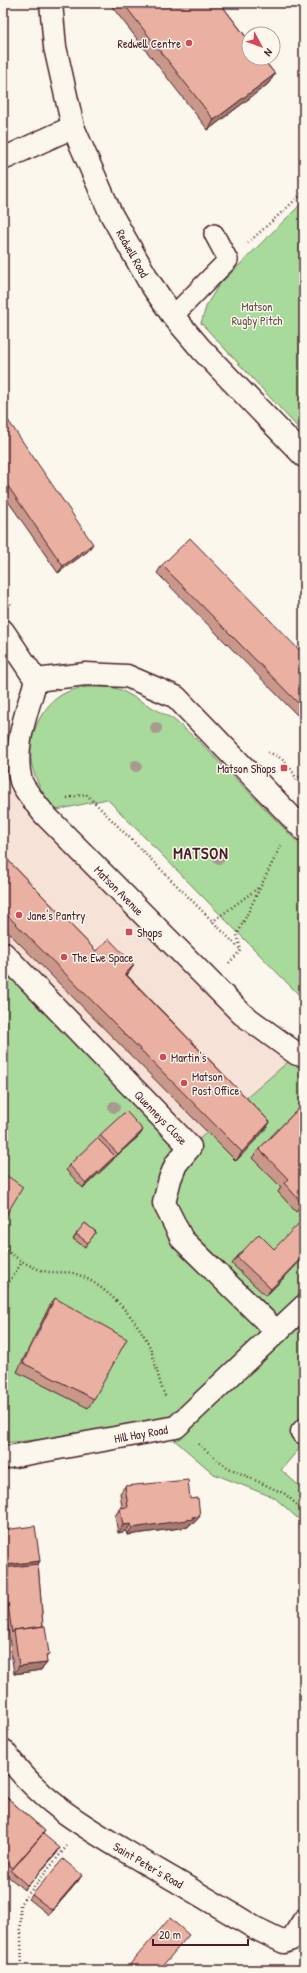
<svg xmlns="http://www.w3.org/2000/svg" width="307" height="1973" font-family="'Patrick Hand',sans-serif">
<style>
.built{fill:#f6e2d6}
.green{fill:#a8da9b;stroke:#797c63}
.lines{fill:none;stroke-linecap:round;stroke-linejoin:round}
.lane-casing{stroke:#4a1f2b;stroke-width:22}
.street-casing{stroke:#4a1f2b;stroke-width:25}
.path{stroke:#4a1f2b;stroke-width:2.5;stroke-dasharray:1 3;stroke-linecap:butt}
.lane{stroke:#fbf7ec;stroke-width:19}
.street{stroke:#fbf7ec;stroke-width:22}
.tree{fill:#a79a91}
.wall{fill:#c9988b;stroke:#4a1f2b}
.shaded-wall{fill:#a47c71;stroke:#4a1f2b}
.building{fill:#eab1a2;stroke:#4a1f2b}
.poi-dot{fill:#d1495b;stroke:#fbf7ec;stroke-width:1.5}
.labels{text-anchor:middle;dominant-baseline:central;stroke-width:3;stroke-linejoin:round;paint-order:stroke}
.poi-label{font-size:12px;fill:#4a1f2b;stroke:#fbf7ec;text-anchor:start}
.street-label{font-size:12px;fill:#4a1f2b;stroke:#fbf7ec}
.park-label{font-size:12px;fill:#624e47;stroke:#fbf7ec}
.district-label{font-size:16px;font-weight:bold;letter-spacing:1px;fill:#4a1f2b;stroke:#fbf7ec}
</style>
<rect width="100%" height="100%" fill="#fbf7ec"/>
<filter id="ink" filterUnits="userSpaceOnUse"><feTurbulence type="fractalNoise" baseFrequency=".025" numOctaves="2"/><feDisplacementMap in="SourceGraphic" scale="8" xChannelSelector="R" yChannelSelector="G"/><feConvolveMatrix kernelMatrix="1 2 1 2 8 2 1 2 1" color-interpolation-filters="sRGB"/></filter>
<g filter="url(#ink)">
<path class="built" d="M21,782L297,1054L190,1147L3,950V797Z"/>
<path class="green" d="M304,201V434L201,323L207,304L219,285Z
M89,687H111L121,690L173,719L202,744L304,849V1046L298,1044L303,999L107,799L52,811C44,795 33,777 31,760C28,735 42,704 65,693C73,689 81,688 89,687Z
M3,963L190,1147L297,1054L304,1055V1443L281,1470L304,1490V1524L275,1498L214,1474L172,1438L170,1428L3,1443Z"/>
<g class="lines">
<g class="lane-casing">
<path id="lane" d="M173,316L228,260L214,234"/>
</g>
<g class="street-casing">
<g id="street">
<path id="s1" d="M51,3L55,47L73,127L111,214L150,283L173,316L201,349L304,456"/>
<path d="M3,159L73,127"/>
<path id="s2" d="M3,631L36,680C27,711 12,749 21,781C24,790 38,806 44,814L242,1014L297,1054L304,1055"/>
<path d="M36,680L86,674L127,676L176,697L304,830"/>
<path id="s3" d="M3,953L190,1147L176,1164L170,1179L164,1203L182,1239L277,1332"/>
<path d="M302,1432L304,1430"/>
<path id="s4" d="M3,1458L176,1427L304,1306"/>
<path id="s5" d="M3,1750C41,1804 87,1828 142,1861C180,1883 218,1905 255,1928L284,1942L292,1939L304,1920"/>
</g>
</g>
<path class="path" d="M248,243L304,192
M3,594L11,605
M268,753C280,754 294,769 296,780
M296,780L304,772
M67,798L86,794L241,950
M212,922L258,888
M229,963L241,950L237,935L281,845
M3,1248C17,1258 31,1269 49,1272C58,1273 68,1271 76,1274C104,1283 137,1319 149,1345C156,1362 158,1381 166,1398
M3,1292L22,1262
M198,1444L227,1467L285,1494L304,1511
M22,1970L20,1904L67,1846"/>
<use href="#lane" class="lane"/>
<use href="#street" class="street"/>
</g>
<g class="tree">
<circle cx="156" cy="728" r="6"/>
<circle cx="136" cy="766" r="6"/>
<circle cx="219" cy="858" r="6"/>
<circle cx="114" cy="1107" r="6"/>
</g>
<path class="wall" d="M109,3H220L275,74L268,84L208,130Z
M3,413L88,551L58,573L3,494Z
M162,565L304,655V709L297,715L157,573Z
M3,855L96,951L134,965L127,975L270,1122L264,1131L236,1161L3,927Z
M304,1103V1204L296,1212L278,1192L281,1187L252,1158L259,1149Z
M100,1135H140L114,1158L112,1161L83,1188L66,1170L69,1165L98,1138Z
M85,1223L96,1232L85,1247L73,1239Z
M274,1249L304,1257L266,1296L232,1264L237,1257Z
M55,1298L94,1399L88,1408L17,1372L49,1307Z
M125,1486L190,1499L200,1516L194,1523L190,1524L188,1527L127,1535L126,1531L118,1533L115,1516L120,1508H122L120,1493Z
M3,1530L40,1561L38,1564L43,1626L49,1654L46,1658L47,1663L41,1670L14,1674L3,1592Z
M3,1794L45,1831L43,1834L57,1853L24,1890L3,1872Z
M79,1880L49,1915L29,1899L32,1895Z"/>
<path class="shaded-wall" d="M275,74L268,84L208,130L214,120Z
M93,544L88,551L58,573L63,566Z
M304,706V709L297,715L303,708Z
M134,965L128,974L118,983L125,974Z
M270,1122L264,1131L236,1161L242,1152Z
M143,1130L140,1135L114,1158L118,1154Z
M115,1156L112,1161L83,1188L86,1183Z
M304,1201V1204L296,1212L302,1203Z
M304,1255V1257L266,1296L271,1289Z
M200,1516L194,1523L190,1524L188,1527L127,1535L132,1528Z
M131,1524L126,1531L118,1533L123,1525Z
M40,1561L35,1569L3,1568V1569L6,1565Z
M47,1663L41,1670L14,1674L19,1666Z
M60,1848L57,1853L24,1890L28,1886Z
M82,1875L79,1880L49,1915L52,1910Z"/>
<path class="building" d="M123,3H220L249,41V58H262L275,74L214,120Z
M3,413L93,544L63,566L3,479Z
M190,538L304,655V706L303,708L162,565Z
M3,855L96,951L109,939L134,965L125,974L270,1122L242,1152L3,911Z
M304,1103V1201L302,1203L284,1183L288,1179L259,1149Z
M126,1111L143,1130L118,1154L100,1135Z
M97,1138L115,1156L86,1183L69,1165Z
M3,1173L23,1187L3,1220Z
M304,1218V1255L271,1289L237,1257L259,1234L274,1249Z
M85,1223L96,1232L88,1243L76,1234Z
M55,1298L127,1339L94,1399L23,1363Z
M188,1480L190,1499L198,1498L200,1516L192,1517L193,1519L132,1528L131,1524L123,1525L120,1508L128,1507L125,1486Z
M35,1526L40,1561L6,1565L3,1543V1530Z
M38,1564L43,1626L14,1630L12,1633L3,1568Z
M45,1626L49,1654L46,1655L47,1663L19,1666L14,1630Z
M3,1794L45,1831L13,1868L3,1860Z
M43,1834L60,1848L28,1886L11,1871Z
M63,1859L82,1875L52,1910L32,1895Z
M170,1918L189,1935L159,1970H125Z"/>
</g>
<g class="poi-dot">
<circle cx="189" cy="43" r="4"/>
<rect x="280" y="764" width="8" height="8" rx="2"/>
<circle cx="19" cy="915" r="4"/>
<rect x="125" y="928" width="8" height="8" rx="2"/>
<circle cx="64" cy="957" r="4"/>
<circle cx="163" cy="1057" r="4"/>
<circle cx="184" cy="1083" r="4"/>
</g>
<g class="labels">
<g class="poi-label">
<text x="181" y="43" text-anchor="end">Redwell Centre</text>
<text x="276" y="768" text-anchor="end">Matson Shops</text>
<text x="27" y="915">Jane's Pantry</text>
<text x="137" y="932">Shops</text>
<text x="72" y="957">The Ewe Space</text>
<text x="171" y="1057">Martin's</text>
<text x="192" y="1076">Matson<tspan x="192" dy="14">Post Office</tspan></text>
</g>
<g class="street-label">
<text stroke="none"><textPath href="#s1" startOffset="266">Redwell Road</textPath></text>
<text stroke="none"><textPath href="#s2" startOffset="310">Matson Avenue</textPath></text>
<text stroke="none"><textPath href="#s3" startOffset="228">Quenneys Close</textPath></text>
<text stroke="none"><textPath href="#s4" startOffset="140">Hill Hay Road</textPath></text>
<text stroke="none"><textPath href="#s5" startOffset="187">Saint Peter's Road</textPath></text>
</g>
<g class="park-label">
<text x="257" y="306">Matson<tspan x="257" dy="14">Rugby Pitch</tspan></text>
</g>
<g class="district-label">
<text x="201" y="853">MATSON</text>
</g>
</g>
<rect width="307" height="1973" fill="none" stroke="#fbf7ec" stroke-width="16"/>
<rect x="8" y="8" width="291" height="1957" fill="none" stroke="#4a1f2b" stroke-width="1.5" filter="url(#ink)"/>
<g transform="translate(261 46) rotate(131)"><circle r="19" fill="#fbf7ec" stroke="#b4a19f"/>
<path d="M0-3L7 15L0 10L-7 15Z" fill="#d1495b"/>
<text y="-6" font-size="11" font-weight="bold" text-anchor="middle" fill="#4a1f2b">N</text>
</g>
<path d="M153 1939v6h95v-6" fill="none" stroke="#4a1f2b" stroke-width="2"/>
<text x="159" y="1939" font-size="12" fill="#4a1f2b" stroke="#fbf7ec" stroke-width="3" paint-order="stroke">20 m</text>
</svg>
